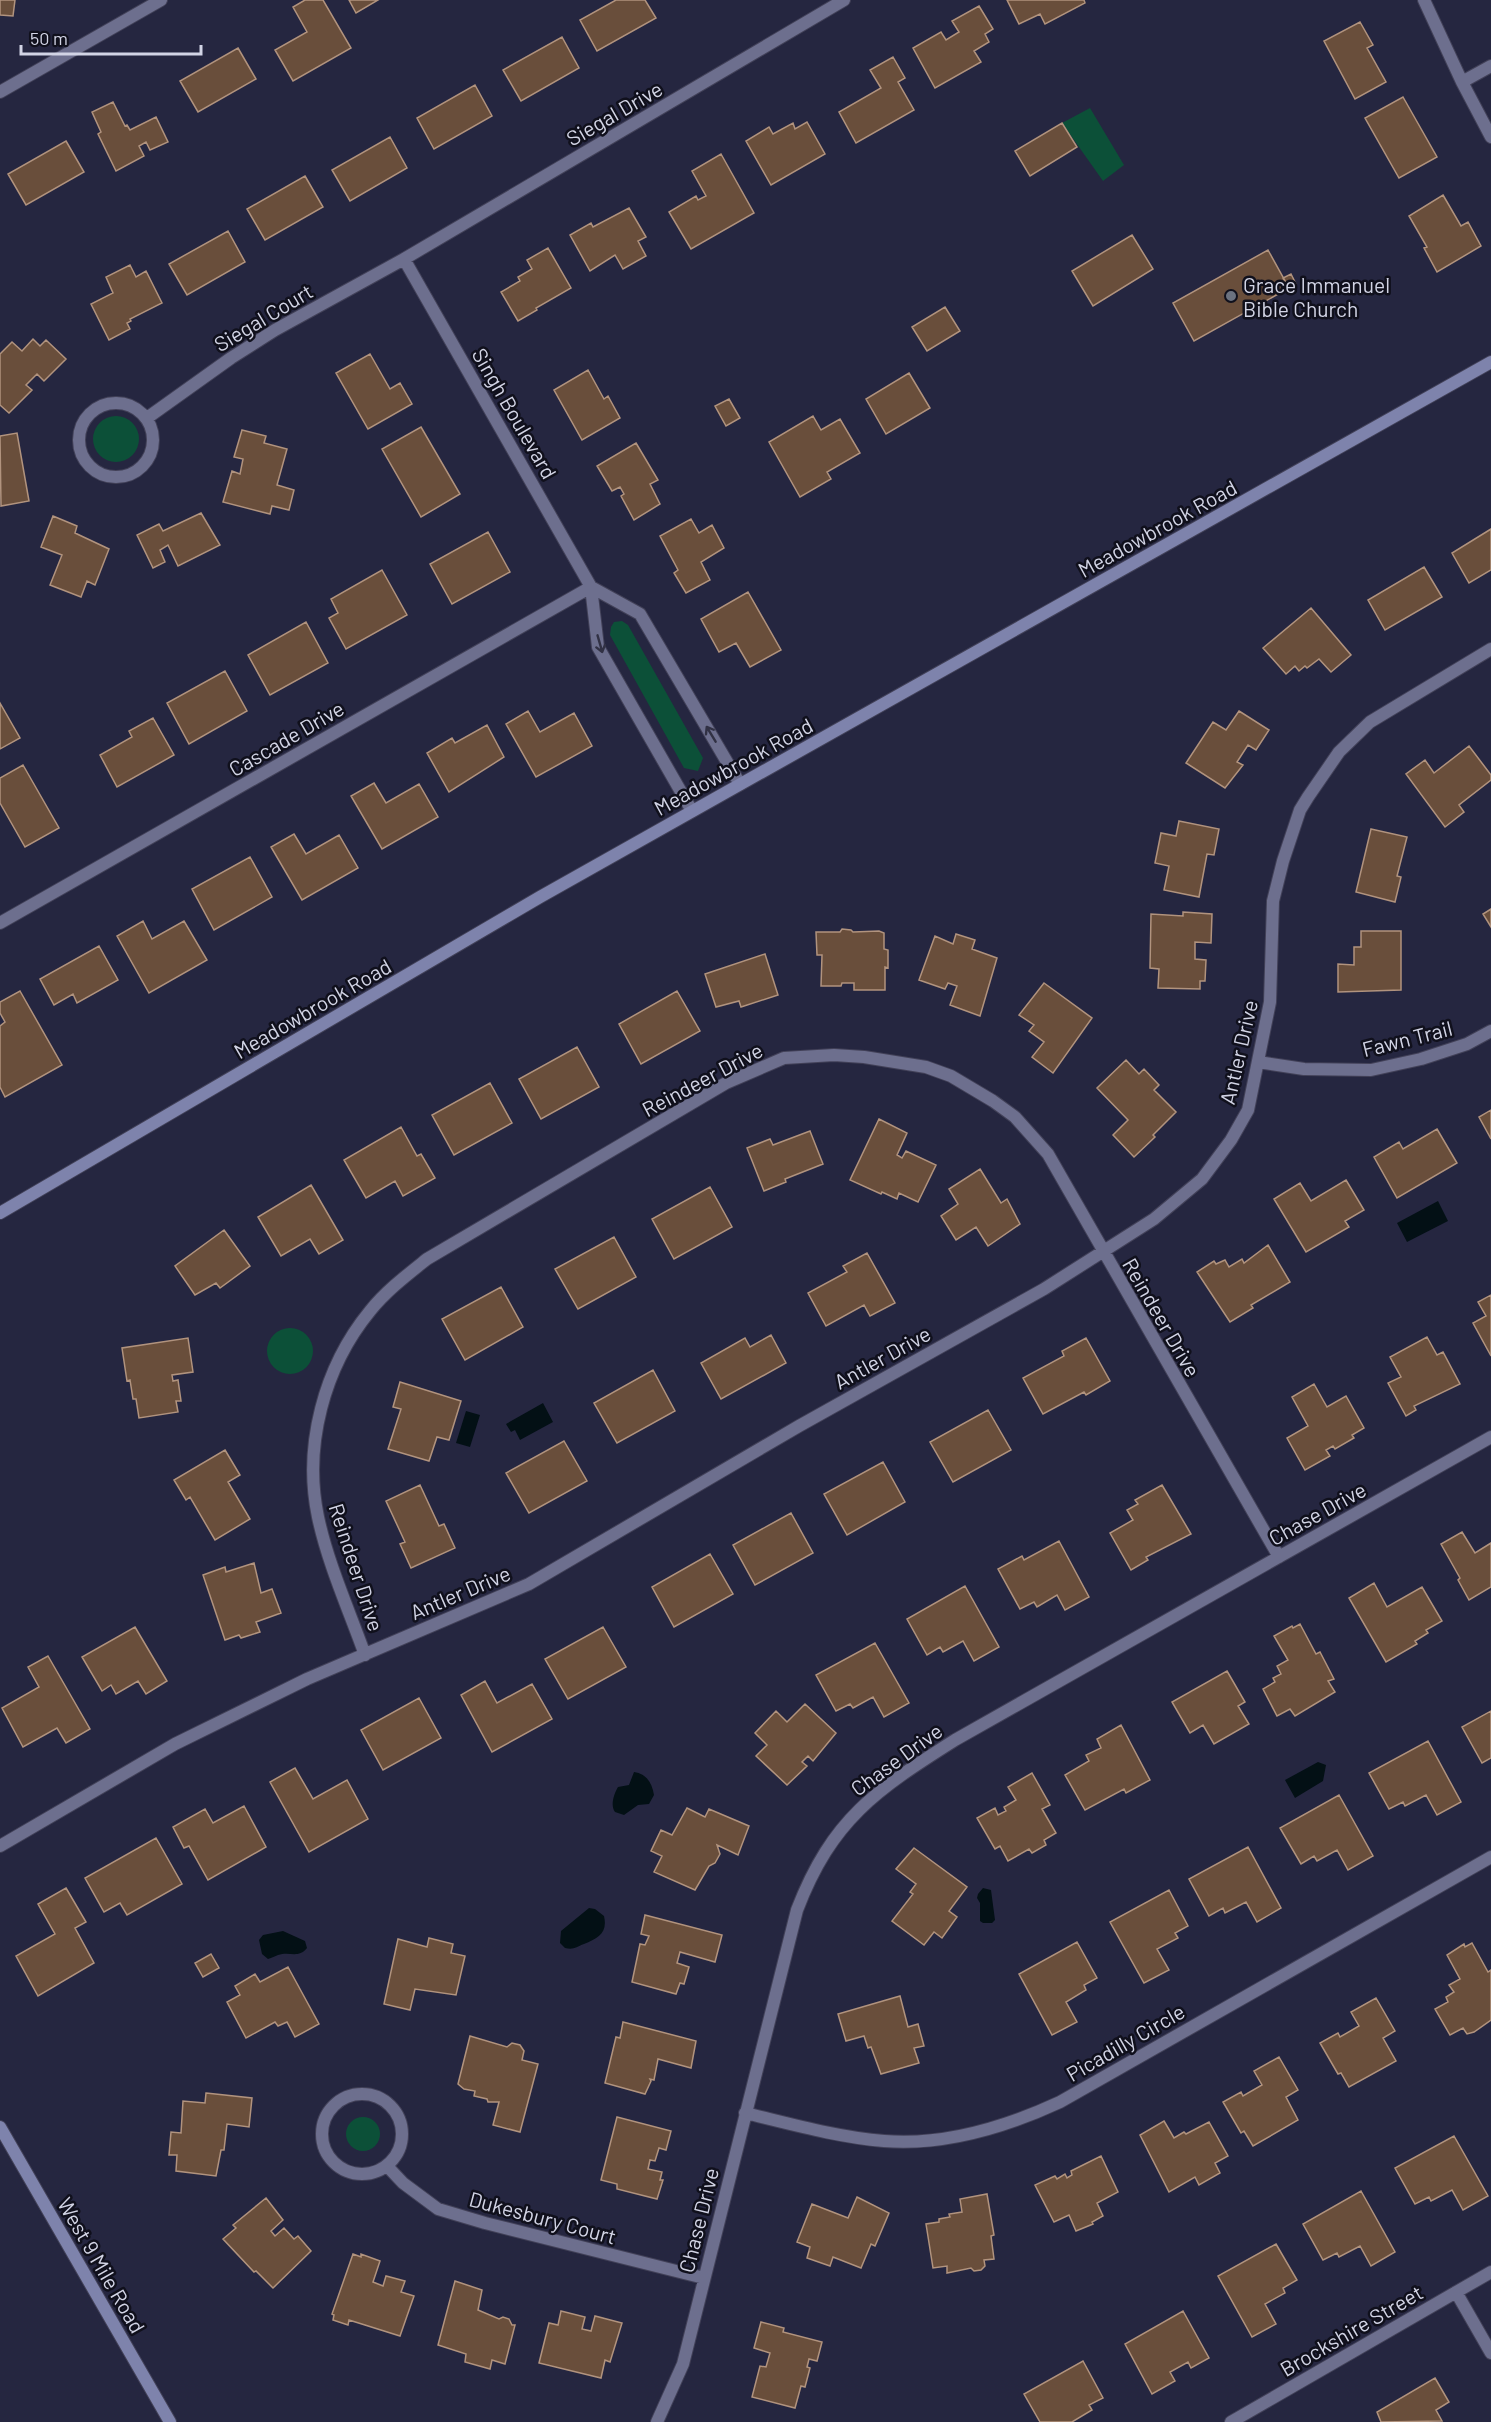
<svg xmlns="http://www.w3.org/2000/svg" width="1491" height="2422" font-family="Barlow,sans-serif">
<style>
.green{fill:#0c5038}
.water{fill:#031015}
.building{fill:#694e3b;stroke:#b1937e;stroke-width:1.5}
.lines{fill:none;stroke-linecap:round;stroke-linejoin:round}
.street-casing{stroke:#424158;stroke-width:14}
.secondary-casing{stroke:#424158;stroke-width:14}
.street{stroke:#6d6f8e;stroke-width:12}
.secondary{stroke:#7e83ac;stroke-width:12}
.oneway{stroke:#313144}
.worship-dot{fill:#6b7280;stroke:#10101c;stroke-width:2}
.labels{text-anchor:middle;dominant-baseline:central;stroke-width:5;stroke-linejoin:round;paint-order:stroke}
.street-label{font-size:21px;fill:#d2d4e5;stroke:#10101c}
.poi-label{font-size:21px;fill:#d2d4e5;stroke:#10101c;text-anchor:start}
</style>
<rect width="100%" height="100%" fill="#252640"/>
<path class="green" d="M1090,108L1124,165L1103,181L1062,123Z
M93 439a23 23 0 1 1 46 0a23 23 0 1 1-46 0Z
M622,621L628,625L703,758L698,771L684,768L610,635L611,627L614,622Z
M267 1351a23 23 0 1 1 46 0a23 23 0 1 1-46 0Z
M346 2134a17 17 0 1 1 34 0a17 17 0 1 1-34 0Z"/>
<path class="water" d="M1438,1201L1448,1221L1407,1242L1397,1223Z
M543,1403L553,1422L520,1440L515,1430L511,1432L506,1424Z
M466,1411L480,1415L470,1447L456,1443Z
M1318,1762L1326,1765L1323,1781L1295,1798L1285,1780Z
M634,1772C647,1774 652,1783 654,1795L649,1804L638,1805L624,1815L615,1812C610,1805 614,1794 618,1787L629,1785Z
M983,1888L991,1890L995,1920L992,1923H983L980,1921V1903L977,1898L978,1894Z
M589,1908L595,1909L604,1916C608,1933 598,1938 584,1944C576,1947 574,1950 565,1948L560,1943L561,1931Z
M283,1931L305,1941L307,1948C298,1959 290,1951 278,1955C275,1956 272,1958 268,1959L262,1954L259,1940L263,1935Z"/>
<path class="building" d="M0,0H15L13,16L0,15Z
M305,0H323L351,48L293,81L275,50L307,32L293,7Z
M349,0H378L356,13Z
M616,0H645L656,18L597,51L580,20Z
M1007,0H1084L1085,3L1045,24L1040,14L1019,24Z
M979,6L993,29L985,34L989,42L974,51L981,62L935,88L913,48L941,32L946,40L959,32L952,21Z
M1360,22L1373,45L1367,48L1386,82L1355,99L1324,41Z
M562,37L579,68L521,101L503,70Z
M238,48L256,79L198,112L180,81Z
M893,57L905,78L898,82L914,110L856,143L839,112L881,88L870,70Z
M475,85L492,116L434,149L417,118Z
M1403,97L1437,157L1399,178L1365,118Z
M113,102L125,126L127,125L130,130L156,117L168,142L150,150L146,142L139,146L144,156L116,171L98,134L101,132L92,112Z
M807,122L825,154L771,185L746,141L769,127L773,134L793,123L795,129Z
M1062,123L1077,147L1030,176L1015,151Z
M390,137L407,168L350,201L332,170Z
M66,141L84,172L26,205L8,174Z
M721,154L754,213L691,249L669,212L696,196L698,200L706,196L692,171Z
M305,176L323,207L265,240L247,209Z
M1443,195L1461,226L1468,222L1481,246L1437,272L1424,248L1427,247L1409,216Z
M629,208L646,237L638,241L646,256L623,269L615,255L590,271L570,235L591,223L593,227Z
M228,231L245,262L187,295L169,264Z
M1132,235L1153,269L1093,306L1072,271Z
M548,248L571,288L536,308L537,310L518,321L501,292L520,281L518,277L532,269L527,260Z
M1268,250L1289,288L1194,341L1173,303Z
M130,265L136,277L146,271L162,303L130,319L131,321L127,323L130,329L109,340L91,304L113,293L106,277Z
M1291,274L1296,284L1289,288L1283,278Z
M945,307L960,331L927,351L912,327Z
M33,339L40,346L46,340L66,359L44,381L37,374L26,385L32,390L9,413L0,405V354L12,342L22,351Z
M370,354L390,389L400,383L412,404L368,429L336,373Z
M588,370L604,399L608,396L620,418L582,440L554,390Z
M909,373L930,408L886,434L866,399Z
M729,399L740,418L726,426L715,406Z
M813,416L821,430L840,419L860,453L827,472L831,479L800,497L769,442Z
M421,427L460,494L421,517L382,449Z
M242,430L266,436L264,443L287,449L277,485L294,490L289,510L272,506L270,514L223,502L232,471L240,474L243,459L234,457Z
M17,433L29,501L1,506L0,436Z
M636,443L658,480L650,484L660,504L634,520L621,496L624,494L620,487L612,491L597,466Z
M201,513L220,545L178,566L168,545L160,550L165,562L153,568L137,535L159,524L163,531Z
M53,516L77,526L75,533L109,549L95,585L87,581L81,597L50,585L62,555L41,547Z
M691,519L699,533L712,525L724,548L701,562L710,580L686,593L674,573L678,570L660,536Z
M1491,529V570L1469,583L1452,553Z
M488,532L510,572L452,604L430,564Z
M1424,567L1442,597L1385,630L1368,600Z
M382,570L407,615L346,649L329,618L338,613L331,599Z
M748,592L781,650L750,667L736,643L719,652L701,619Z
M1311,608L1351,655L1331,672L1319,659L1307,668L1305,666L1299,671L1295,666L1286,674L1263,648Z
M306,622L328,663L270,695L248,655Z
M225,671L247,711L189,744L167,703Z
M0,703L20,738L0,749Z
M528,711L540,732L574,713L592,746L536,777L506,724Z
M1239,711L1269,730L1256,750L1248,745L1237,762L1243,765L1225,788L1186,763L1213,722L1226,730Z
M153,718L174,755L117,787L100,755L132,737L129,731Z
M487,725L504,757L449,792L427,753L452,738L455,743Z
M1469,746L1491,775V780L1459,805L1464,812L1445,827L1406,774L1425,760L1434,773Z
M23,765L59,828L25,847L0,803V778Z
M374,783L386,803L419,784L438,817L382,849L351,796Z
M1179,821L1219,829L1214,855L1207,854L1199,897L1164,890L1169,866L1155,863L1161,833L1176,836Z
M1371,829L1407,837L1397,876L1401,877L1395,902L1356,892Z
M294,834L306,854L339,835L358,868L302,900L271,847Z
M250,857L272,897L214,930L192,889Z
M1491,909V927L1483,914Z
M1183,912L1212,914L1211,943L1195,942V959L1206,960L1205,981H1200V989L1158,988L1159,969L1150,968L1151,914L1183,916Z
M143,921L152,939L184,921L207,960L149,993L117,936Z
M842,929L851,930L853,932L879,931L884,933V949L888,950V968L885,967V990H854V983H842L841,986H821L822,955H817L816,932H840Z
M1361,931H1401V990L1338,992V964L1354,965V947H1361Z
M956,934L975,940L972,949L997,958L980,1016L950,1005L957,986L948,983L945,989L919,980L935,936L953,944Z
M99,946L118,980L77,1003L73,994L54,1005L40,979Z
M765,954L778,995L741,1007L739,1001L716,1007L705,974Z
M1044,983L1092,1018L1053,1073L1032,1057L1044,1042L1029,1031L1034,1025L1019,1015Z
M20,991L62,1065L5,1097L0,1087V1026L5,1022L0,1013V1002Z
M677,991L700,1031L641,1064L619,1024Z
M577,1047L599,1087L541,1119L519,1079Z
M1126,1060L1139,1074L1144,1069L1159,1085L1154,1090L1176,1112L1153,1135L1155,1137L1134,1157L1113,1135L1128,1120L1097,1088Z
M490,1083L512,1123L454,1155L432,1115Z
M1491,1110V1139L1479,1117Z
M879,1119L907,1133L897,1155L902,1158L906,1151L936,1165L918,1202L899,1193L897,1199L882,1192L881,1194L850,1180Z
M401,1127L417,1156L421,1154L435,1178L403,1196L395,1181L366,1198L344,1160Z
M1437,1129L1457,1163L1397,1198L1374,1157L1399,1142L1403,1149Z
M810,1131L823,1164L785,1179L786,1182L764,1191L747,1148L770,1139L773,1145Z
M980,1169L1001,1203L1007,1199L1020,1224L988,1246L976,1227L956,1240L941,1216L958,1204L949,1189Z
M1346,1180L1364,1210L1345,1221L1349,1227L1306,1252L1274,1199L1300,1183L1311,1201Z
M311,1185L343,1240L319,1254L310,1239L281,1256L258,1217Z
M710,1187L732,1227L674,1259L652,1219Z
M224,1230L250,1266L220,1288L216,1283L195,1295L175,1266Z
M614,1237L636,1277L578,1309L555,1269Z
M1268,1245L1290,1282L1251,1305L1253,1308L1230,1322L1197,1272L1214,1261L1216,1264L1225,1260L1229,1267L1242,1259L1244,1263Z
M867,1253L895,1303L870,1316L864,1305L826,1326L808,1293L847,1272L843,1266Z
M501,1287L523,1327L465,1360L442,1319Z
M1491,1295V1356L1473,1323L1486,1316L1478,1302Z
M771,1335L786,1363L721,1399L701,1363L745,1338L750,1347Z
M1427,1337L1437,1355L1443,1352L1460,1384L1414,1406L1416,1410L1406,1416L1388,1383L1401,1377L1390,1357Z
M188,1338L193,1372L172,1375L173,1381L178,1380L181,1401H176L178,1412L139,1418L136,1399H133L130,1380L127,1381L122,1348Z
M1086,1338L1110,1381L1086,1395L1084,1392L1043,1414L1023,1378L1064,1356L1062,1351Z
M653,1370L675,1411L617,1443L594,1403Z
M400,1382L461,1401L449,1440L437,1437L429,1461L388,1449L401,1409L393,1407Z
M1314,1384L1327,1407L1346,1396L1364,1428L1352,1435L1354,1438L1335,1449L1333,1446L1326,1450L1330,1456L1305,1470L1287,1438L1308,1426L1292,1397Z
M988,1410L1011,1450L953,1482L930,1442Z
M564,1441L587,1481L529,1513L506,1473Z
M225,1450L240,1475L228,1482L250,1519L215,1540L190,1497L186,1500L174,1480Z
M883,1462L905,1502L847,1535L824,1494Z
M420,1485L439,1526L444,1524L455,1548L411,1568L400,1544L405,1542L386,1501Z
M1162,1485L1191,1534L1146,1557L1148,1560L1131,1570L1110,1533L1133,1520L1127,1510L1138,1504L1135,1500Z
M791,1513L813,1553L755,1585L733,1545Z
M1462,1532L1475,1553L1491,1543V1587L1469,1600L1458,1580L1460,1578L1441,1544Z
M1059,1541L1089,1597L1065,1610L1057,1595L1037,1607L1034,1602L1020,1609L998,1569L1022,1556L1024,1560Z
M710,1554L733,1594L674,1627L652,1587Z
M254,1563L261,1593L272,1589L281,1613L256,1622L260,1632L241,1638L239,1635L225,1640L203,1575L225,1567L226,1572Z
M1374,1583L1387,1607L1422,1587L1442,1621L1426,1630L1428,1633L1415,1641L1417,1644L1386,1662L1349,1598Z
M965,1586L999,1647L974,1661L963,1641L943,1652L940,1647L927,1655L907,1619Z
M1300,1624L1316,1654L1320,1652L1334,1679L1328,1681L1335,1692L1295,1716L1290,1709L1277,1716L1263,1689L1275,1682L1273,1678L1281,1674L1277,1666L1288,1660L1274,1636L1292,1626L1293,1628Z
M135,1627L167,1681L146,1694L138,1681L116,1694L111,1685L102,1691L82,1657Z
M603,1627L626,1667L568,1699L545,1659Z
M875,1643L909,1703L884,1717L873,1697L853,1708L850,1704L836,1711L816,1675Z
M48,1656L90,1729L66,1743L57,1728L23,1747L2,1708L39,1687L28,1667Z
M1227,1671L1245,1702L1238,1706L1249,1724L1214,1744L1203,1725L1190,1733L1172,1702Z
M485,1681L497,1703L532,1684L552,1719L492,1752L461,1695Z
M419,1698L441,1738L383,1770L361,1730Z
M805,1704L836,1733L813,1761L808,1756L802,1762L807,1766L787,1785L756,1756L767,1745L755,1733L776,1711L787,1722Z
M1491,1711V1758L1482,1763L1462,1727Z
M1121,1725L1150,1780L1126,1793L1124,1789L1085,1810L1065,1775L1089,1761L1086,1755L1101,1748L1097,1739Z
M1428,1741L1461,1802L1437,1815L1426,1795L1405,1806L1403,1802L1389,1809L1369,1773Z
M295,1768L313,1799L347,1780L368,1819L309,1852L270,1782Z
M1032,1773L1050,1805L1042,1809L1056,1833L1044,1840L1046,1845L1032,1853L1029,1849L1008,1861L1000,1846L995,1849L977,1818L995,1808L998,1815L1006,1811L1004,1807L1016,1800L1008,1787Z
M1339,1795L1373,1856L1348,1870L1337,1850L1317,1861L1314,1856L1301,1864L1280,1828Z
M244,1806L266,1847L208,1880L189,1846L184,1848L173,1827L205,1809L213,1823Z
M687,1808L705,1817L709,1809L749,1826L738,1855L717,1845L720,1854L715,1863L709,1866L695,1890L654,1872L662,1856L651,1851L661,1830L672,1835Z
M156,1838L182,1884L127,1915L120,1903L104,1912L85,1878Z
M1248,1847L1281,1908L1257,1922L1246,1902L1225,1913L1223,1908L1209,1916L1189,1879Z
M914,1848L967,1887L949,1911L957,1917L942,1938L934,1932L924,1945L892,1921L913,1894L910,1892L916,1884L896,1869Z
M66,1888L86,1922L75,1928L94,1963L38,1996L16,1956L55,1934L38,1904Z
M1169,1890L1188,1926L1175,1933L1178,1938L1157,1949L1169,1970L1144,1983L1110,1922Z
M645,1915L722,1935L715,1962L680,1952L677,1963L689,1967L684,1984L680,1983L676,1994L632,1982L640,1944L645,1945L649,1936L641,1934Z
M429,1938L453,1944L451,1953L465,1956L456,1995L415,1989L410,2010L384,2004L398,1939L427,1947Z
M1077,1942L1097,1978L1084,1985L1086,1990L1066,2002L1077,2022L1052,2035L1019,1974Z
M1472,1943L1488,1972L1491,1970V2020L1474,2032L1467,2034L1463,2028L1450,2035L1435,2009L1448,2002L1446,1997L1454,1992L1449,1985L1460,1979L1447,1955L1464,1944L1465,1947Z
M211,1954L219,1968L203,1977L195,1963Z
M288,1967L319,2024L295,2037L287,2022L278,2026L275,2022L246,2038L227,2002L240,1995L235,1986L255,1974L260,1982Z
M900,1996L908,2027L918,2024L924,2046L914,2048L919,2063L881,2074L871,2047L868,2048L864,2036L846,2041L838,2014Z
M1376,1998L1395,2031L1383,2038L1396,2061L1349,2087L1341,2073L1338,2074L1320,2043L1338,2033L1340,2037L1359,2026L1351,2012Z
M623,2022L696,2041L691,2068L658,2059L654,2080L650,2079L651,2081L645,2094L605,2083L616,2037L620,2038Z
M470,2036L507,2047L512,2043L520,2045L524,2051L522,2060L538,2064L520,2132L493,2125L499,2102H488L487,2099L474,2096L475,2091L464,2089L458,2084Z
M1279,2057L1298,2090L1286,2097L1298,2120L1253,2146L1244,2131L1241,2133L1223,2102L1241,2092L1243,2096L1262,2085L1254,2071Z
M206,2093L252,2098L249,2127L227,2124L224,2150H221L216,2176L176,2171L177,2155H169L171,2132L181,2133L183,2101L205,2103Z
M617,2117L671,2131L666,2150L659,2148L655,2161L650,2160L648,2169L662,2172L660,2180H663L657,2199L617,2189V2184L601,2180Z
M1164,2121L1174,2138L1184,2132L1186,2134L1209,2122L1228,2156L1215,2163L1220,2173L1199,2185L1195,2177L1169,2192L1140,2135Z
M1454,2136L1488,2196L1463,2210L1452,2190L1431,2201L1429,2197L1415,2204L1395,2168Z
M1101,2156L1118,2192L1097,2203L1103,2216L1092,2222L1093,2224L1076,2231L1069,2215L1054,2222L1035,2185L1055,2176L1057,2179L1065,2174L1067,2178L1072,2175L1071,2171Z
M1361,2191L1395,2252L1371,2266L1360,2246L1339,2257L1337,2253L1323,2260L1303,2224Z
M987,2194L994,2235L991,2236L994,2259L984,2260L985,2266L981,2270L974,2271L971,2268L947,2273V2266L933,2268L926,2224L939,2222V2219L950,2217L949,2214L962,2212L960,2199Z
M857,2197L889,2213L875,2246L871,2244L861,2268L833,2257L830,2266L807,2258L810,2247L797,2242L812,2204L848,2218Z
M266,2198L283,2220L271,2231L275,2236L284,2228L294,2239L298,2236L311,2251L273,2288L256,2271L254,2272L223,2239L236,2228L233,2225Z
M1276,2244L1297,2280L1283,2288L1285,2293L1265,2304L1276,2324L1252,2337L1218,2276Z
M353,2254L361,2257V2254L380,2261L373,2282L383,2286L386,2276L405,2281L401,2292L414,2296L400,2336L349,2320L348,2325L333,2320L334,2315L332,2314Z
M455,2281L482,2290L478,2310L499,2319L503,2317L509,2319L512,2325H515L505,2364L492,2360L490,2369L465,2362L466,2354L438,2345Z
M561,2311L585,2317L582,2329L591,2331L595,2316L622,2323L610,2362L605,2360L601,2378L539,2363L549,2323L558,2325Z
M1183,2311L1209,2358L1191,2368L1188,2362L1170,2372L1175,2381L1152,2394L1125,2344Z
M761,2322L784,2328L783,2332L822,2342L817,2361L809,2359L807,2367L810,2368L805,2387L801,2386L795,2408L752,2397L760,2366L766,2367L770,2353L754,2348Z
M1083,2361L1103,2398L1089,2405L1092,2410L1072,2422H1040L1024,2394Z
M1435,2378L1449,2402L1436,2410L1442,2421L1381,2422L1377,2412Z"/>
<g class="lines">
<g class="street-casing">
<path id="street" d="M1424,0L1462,82L1491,137
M1462,82L1491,66
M0,92L161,0
M404,259L591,587L598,647L692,811
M79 440a37 37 0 1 1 74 0a37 37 0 1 1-74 0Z
M147,418L231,358L275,330L404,259L844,0
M591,587L640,614L740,784
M0,923L591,587
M1258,1062L1304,1069L1371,1070L1421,1059L1467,1044L1491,1031
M365,1655C349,1610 328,1564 318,1517C303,1446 324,1367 370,1311C386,1291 407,1275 427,1259L726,1083L784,1058L834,1055L864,1057L926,1067L951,1076L993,1101L1015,1117L1048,1154L1279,1557
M0,1846L175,1744L307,1679L529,1584L799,1426L1044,1289L1154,1219L1202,1179L1231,1140L1248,1110L1270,1002L1273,901L1283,861L1300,810L1308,797L1339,752L1370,722L1491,649
M322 2134a40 40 0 1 1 80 0a40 40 0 1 1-80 0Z
M745,2113C791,2124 837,2137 884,2141C945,2146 1006,2127 1060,2102L1491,1857
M387,2166L403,2183L438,2209L485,2223L704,2278
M1456,2292L1491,2353
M657,2422L683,2364L797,1910C832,1819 876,1790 955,1740L1491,1437
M1231,2422L1491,2272"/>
</g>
<g class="secondary-casing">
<path id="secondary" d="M0,1213L540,897L1491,362
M0,2127L170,2422"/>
</g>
<use href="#street" class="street"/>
<use href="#secondary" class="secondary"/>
</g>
<defs><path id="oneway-shaft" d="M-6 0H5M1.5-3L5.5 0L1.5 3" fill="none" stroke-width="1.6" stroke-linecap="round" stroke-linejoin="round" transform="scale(1.5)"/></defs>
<g class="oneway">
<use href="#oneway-shaft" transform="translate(600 644) rotate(74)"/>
<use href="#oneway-shaft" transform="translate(711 734) rotate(-121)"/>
</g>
<circle class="worship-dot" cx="1231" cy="296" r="6"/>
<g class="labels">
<g class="street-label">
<text transform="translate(614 113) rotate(-30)">Siegal Drive</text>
<text transform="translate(263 317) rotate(-31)">Siegal Court</text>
<text transform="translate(515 413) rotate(60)">Singh Boulevard</text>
<text transform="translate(1157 528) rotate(-29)">Meadowbrook Road</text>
<text transform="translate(286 738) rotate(-30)">Cascade Drive</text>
<text transform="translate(733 766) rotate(-29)">Meadowbrook Road</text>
<text transform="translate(312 1008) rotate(-30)">Meadowbrook Road</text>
<text transform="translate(1407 1038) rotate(-14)">Fawn Trail</text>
<text transform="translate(1238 1052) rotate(-77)">Antler Drive</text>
<text transform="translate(702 1079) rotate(-28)">Reindeer Drive</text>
<text transform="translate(1162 1317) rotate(60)">Reindeer Drive</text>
<text transform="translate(882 1357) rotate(-29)">Antler Drive</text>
<text transform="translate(1317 1513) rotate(-29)">Chase Drive</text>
<text transform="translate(357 1567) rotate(72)">Reindeer Drive</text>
<text transform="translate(460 1592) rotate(-23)">Antler Drive</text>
<text transform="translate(896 1759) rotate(-36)">Chase Drive</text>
<text transform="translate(1125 2042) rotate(-30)">Picadilly Circle</text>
<text transform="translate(543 2217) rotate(15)">Dukesbury Court</text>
<text transform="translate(698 2220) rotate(-76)">Chase Drive</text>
<text transform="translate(102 2265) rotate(60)">West 9 Mile Road</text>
<text transform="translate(1351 2330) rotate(-30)">Brockshire Street</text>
</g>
<g class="poi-label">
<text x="1243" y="284">Grace Immanuel<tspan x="1243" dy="24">Bible Church</tspan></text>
</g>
</g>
<path d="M21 45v9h180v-9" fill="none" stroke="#d2d4e5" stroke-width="3"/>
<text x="30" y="45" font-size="18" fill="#d2d4e5" stroke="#10101c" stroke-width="4.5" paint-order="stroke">50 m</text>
</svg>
